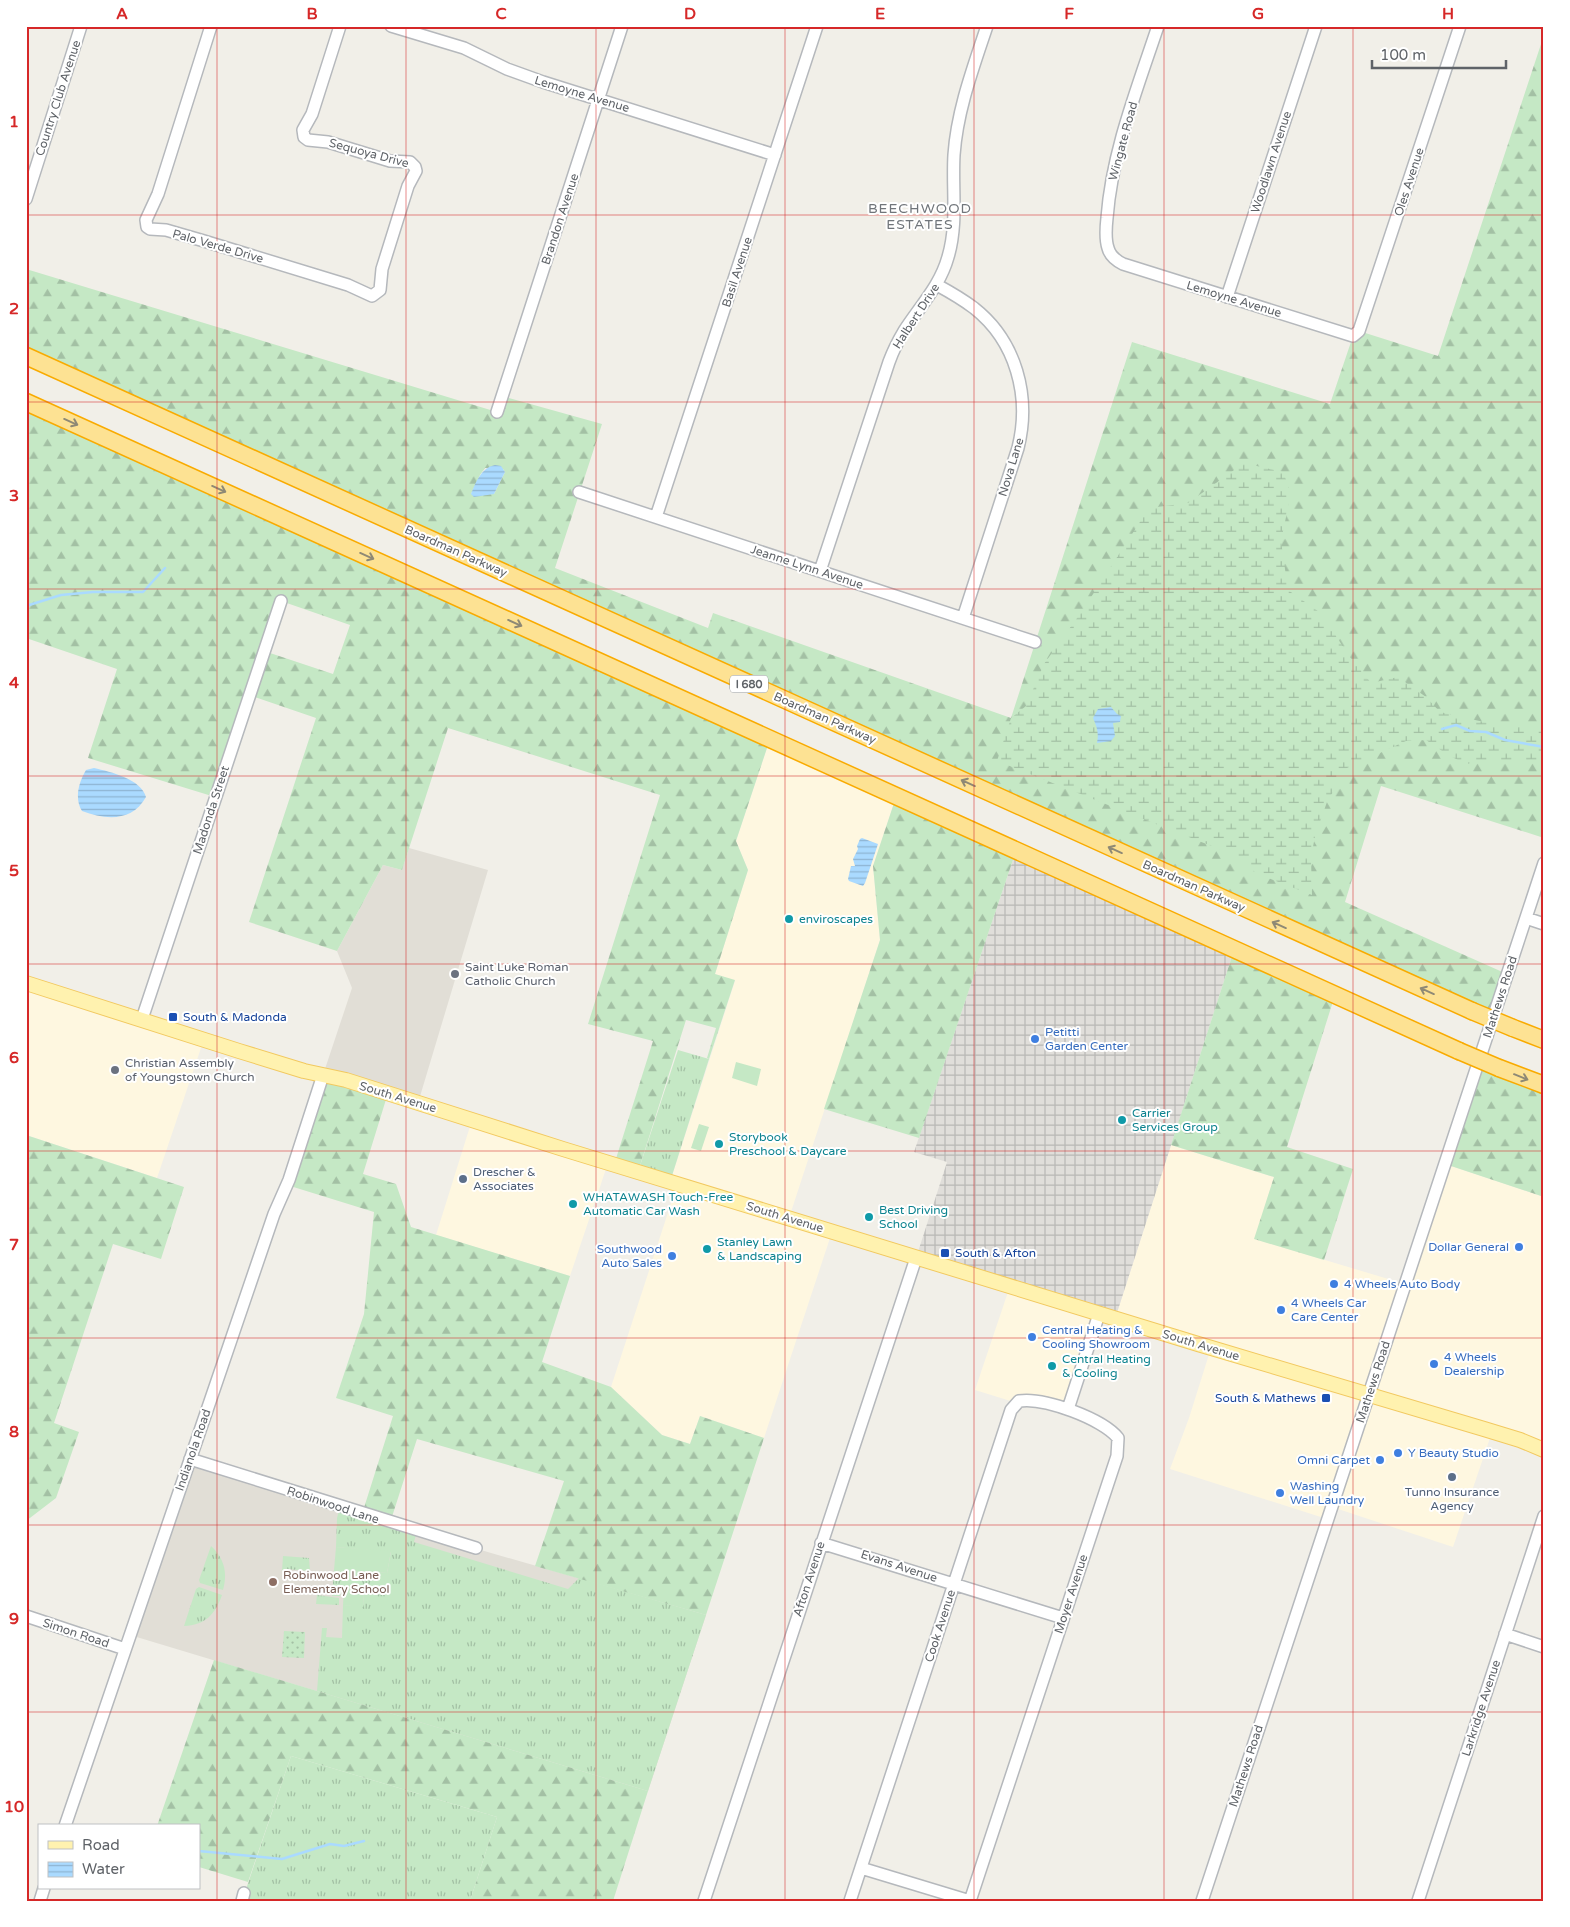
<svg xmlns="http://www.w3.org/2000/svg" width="1570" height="1927" font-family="'Varela Round',sans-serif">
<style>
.commercial{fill:#fef7e0}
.industrial{fill:url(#industrial-grid)}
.education{fill:#e1ded6}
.grass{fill:url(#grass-tufts)}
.forest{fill:url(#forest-firs);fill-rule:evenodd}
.wetland{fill:url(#wetland-marsh)}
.park{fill:#c5e8c5}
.garden{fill:url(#garden-dots)}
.water{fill:url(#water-rules)}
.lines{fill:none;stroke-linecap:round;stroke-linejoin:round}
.stream{stroke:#aadaff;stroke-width:2.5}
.minor-casing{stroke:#b5b8bc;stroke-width:14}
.major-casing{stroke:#f2c960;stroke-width:16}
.highway-casing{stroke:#f9ab00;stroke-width:19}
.minor{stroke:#fff;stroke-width:11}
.major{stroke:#fff2af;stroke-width:14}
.highway{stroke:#fde293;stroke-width:16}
.highway-bridge-casing{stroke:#f9ab00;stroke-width:19;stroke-linecap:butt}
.highway-bridge{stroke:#fde293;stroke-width:16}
.oneway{stroke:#8e8975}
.grid{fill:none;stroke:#d62828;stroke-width:1;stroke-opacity:0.55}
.culture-dot{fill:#0f9aa8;stroke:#fff;stroke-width:2}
.worship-dot{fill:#6b7280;stroke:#fff;stroke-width:2}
.transit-dot{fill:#1a4fb4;stroke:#fff;stroke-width:2}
.shop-dot{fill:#3f7fe0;stroke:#fff;stroke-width:2}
.service-dot{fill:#5c6f8a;stroke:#fff;stroke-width:2}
.education-dot{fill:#8d6e63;stroke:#fff;stroke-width:2}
.labels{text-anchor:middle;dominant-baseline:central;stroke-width:4;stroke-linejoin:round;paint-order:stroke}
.shield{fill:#fff;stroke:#8f9295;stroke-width:1}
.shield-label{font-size:11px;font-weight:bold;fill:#5f6368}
.street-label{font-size:12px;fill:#5f6368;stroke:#fff}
.culture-label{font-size:12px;fill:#0d838f;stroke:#fff;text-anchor:start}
.worship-label{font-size:12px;fill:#5b616d;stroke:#fff;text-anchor:start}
.transit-label{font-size:12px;fill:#164399;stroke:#fff;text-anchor:start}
.shop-label{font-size:12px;fill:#366cbe;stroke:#fff;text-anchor:start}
.service-label{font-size:12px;fill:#4e5e75;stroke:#fff;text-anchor:start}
.education-label{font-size:12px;fill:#785e54;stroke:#fff;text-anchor:start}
.neighbourhood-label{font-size:14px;letter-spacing:1px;fill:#70757a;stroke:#fff}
.neatline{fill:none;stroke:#d62828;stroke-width:2}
.grid-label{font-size:16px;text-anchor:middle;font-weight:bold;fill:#d62828}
</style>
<defs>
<pattern id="industrial-grid" width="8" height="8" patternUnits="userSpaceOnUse" patternTransform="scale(1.25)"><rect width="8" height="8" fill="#e0deda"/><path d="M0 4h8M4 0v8" fill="none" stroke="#b9b8b5"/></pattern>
<pattern id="grass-tufts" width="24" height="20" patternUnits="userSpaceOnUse" patternTransform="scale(1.25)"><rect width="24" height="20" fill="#c5e8c5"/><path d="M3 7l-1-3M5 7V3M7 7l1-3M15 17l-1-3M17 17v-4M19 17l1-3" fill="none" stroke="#a3c0a4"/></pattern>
<pattern id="forest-firs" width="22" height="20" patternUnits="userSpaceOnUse" patternTransform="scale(1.25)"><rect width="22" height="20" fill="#c5e8c5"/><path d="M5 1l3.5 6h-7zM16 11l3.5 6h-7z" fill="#a3c0a4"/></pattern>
<pattern id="wetland-marsh" width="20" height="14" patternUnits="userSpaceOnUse" patternTransform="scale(1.25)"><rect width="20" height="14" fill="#c5e8c5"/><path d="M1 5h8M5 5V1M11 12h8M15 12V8" fill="none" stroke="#a3c0a4"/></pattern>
<pattern id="garden-dots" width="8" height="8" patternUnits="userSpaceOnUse" patternTransform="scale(1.25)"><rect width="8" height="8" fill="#c5e8c5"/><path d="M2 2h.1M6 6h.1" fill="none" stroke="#a3c0a4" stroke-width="1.8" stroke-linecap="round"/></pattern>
<pattern id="water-rules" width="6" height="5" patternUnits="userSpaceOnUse" patternTransform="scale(1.25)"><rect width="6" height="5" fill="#aadaff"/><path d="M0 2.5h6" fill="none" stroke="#8eb4d2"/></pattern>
</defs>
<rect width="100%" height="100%" fill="#f1efe8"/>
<path class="commercial" d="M770,739L896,797L873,866L880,940L789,1218L832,1232L764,1438L700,1416L690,1444L662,1435L611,1387L677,1185L670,1182L735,981L715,974L748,870L736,841Z
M26,983L204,1039L157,1178L26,1135Z
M472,1120L608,1163L570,1276L436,1235Z
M1171,1145L1274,1177L1255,1239L1405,1284L1445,1164L1544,1197V1450L1492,1432L1453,1547L1332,1507L1327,1519L1170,1469L1189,1418L1211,1348L1115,1319Z
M1010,1286L1099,1314L1068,1409L1017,1403L975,1390Z"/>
<path class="industrial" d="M1016,851L1234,950L1115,1319L916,1258L947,1162L914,1152Z"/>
<path class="education" d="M409,848L488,870L418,1103L323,1075L352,988L337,951L383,865L402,870Z
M190,1459L474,1548L706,1615L648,1791L130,1635Z"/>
<path class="grass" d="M678,1050L709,1059L670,1182L638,1172Z
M340,1507L417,1531L414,1542L568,1589L579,1578L706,1615L648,1791L317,1691L322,1628H327L326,1637L342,1638L343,1605L363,1606L364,1590L344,1589V1591H341L340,1596H332L334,1570L387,1573L391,1552L336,1547L337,1518Z
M211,1546C224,1558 228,1572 223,1590L200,1583L199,1580Z
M283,1556L309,1558L310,1571L286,1569V1571H282Z
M199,1587L222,1595C215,1615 205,1625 184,1626L196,1589Z
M317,1595L339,1598V1605L316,1604Z
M291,1756L497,1817L470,1901H242Z"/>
<path class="forest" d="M1544,35V838L1381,786L1345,902L1507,974L1491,1019L26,356V269L497,412L502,396L602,424L555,568L708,628L713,613L1011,718L1132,342L1330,404L1353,336L1359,331L1438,356ZM485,468L503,469L505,472L494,494H471L480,475Z
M26,402L770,739L736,841L748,870L715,974L735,980L709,1059L707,1058L716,1028L686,1020L638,1172L614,1165L653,1041L588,1024L660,795L448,728L402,870L383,865L337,951L249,922L316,718L249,695L215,797L88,758L117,669L26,638ZM281,601L350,625L333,674L264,651Z
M896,797L1016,851L919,1138L824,1109L880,940L873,866Z
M1234,950L1335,995L1287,1147L1353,1169L1324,1260L1254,1239L1274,1177L1171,1145Z
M1479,1059L1544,1085V1197L1445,1164Z
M323,1075L388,1093L363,1174L396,1184L411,1227L570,1276L542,1362L611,1387L662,1435L690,1444L700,1416L764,1438L706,1615L535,1566L564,1481L417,1439L390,1523L362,1514L393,1416L336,1398L364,1314L374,1212L287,1185Z
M26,1135L184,1187L161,1259L113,1244L54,1423L79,1432L56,1498L26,1521Z
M214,1660L648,1791L613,1901H470L497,1817L291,1756L248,1882L199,1867V1826H157Z"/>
<path class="wetland" d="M1244,463L1283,472L1291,493L1281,541L1288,590L1322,614L1349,656L1371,683L1398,677L1426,697L1440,712L1497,725H1544V759L1540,761L1515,762L1490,760L1466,764L1448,755L1426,740L1406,741L1347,768L1327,802L1315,836L1311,858L1312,895L1260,875L1219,849L997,761L1011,718L1026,706L1044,664L1082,611L1149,508L1188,503Z"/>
<path class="park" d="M736,1062L761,1069L757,1086L732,1078Z
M699,1124L709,1127L701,1151L691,1148Z
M336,1547L391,1551L387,1573L334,1570Z
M344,1589L364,1590L363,1607L343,1605Z"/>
<path class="garden" d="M284,1631L305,1632L304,1658L282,1657Z"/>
<path class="water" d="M495,465L501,466L505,472L494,494L474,497L471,494C476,482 481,468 495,465Z
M1111,707L1117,714L1121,716L1120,722L1113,723L1115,736L1111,741L1097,743C1099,733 1097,727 1093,718L1098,709Z
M94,768C111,772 141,779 146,797C132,822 106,820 82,811C74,798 79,782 86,770Z
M862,838L878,844L865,883L863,886L849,881L848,879L851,866H855L853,859L858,849L857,846L860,839Z"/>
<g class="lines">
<path class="stream" d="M26,606L61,595L93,592H143L165,568
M1442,729L1456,725L1470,731L1486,732L1505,740L1544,747
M199,1851L282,1859L330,1844L344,1846L364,1841"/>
<g class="minor-casing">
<path id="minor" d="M211,26L158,194L146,220L147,227L150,229L166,230L204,241L348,285L372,296L380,290L382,269L408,186L416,171L415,167L410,162L390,161L328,142L308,140L304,137L303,130L312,114L340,26
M391,26L464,48L507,69L543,82L775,155
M1158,26C1137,89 1112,152 1107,218C1106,227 1105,239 1108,248C1110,256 1117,261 1123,264L1353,336L1359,331L1460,26
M26,199L81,26
M937,285C950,292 962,299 974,308C1016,341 1031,396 1018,448L963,618
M1227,297L1316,26
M497,412L622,26
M579,492L1035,642
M656,517L817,26
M820,571L889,362C893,351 898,341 904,331C920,306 940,286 948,257C958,224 952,189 954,155C957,111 973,68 987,26
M1526,918L1544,924
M142,1019L281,601
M1068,1409L1099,1314
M190,1459L476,1548
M821,1543L1063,1618
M26,1616L125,1649
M1505,1634L1544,1647
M65,1826L274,1214L289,1180L323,1075
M40,1901L44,1888
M242,1901L244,1893
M704,1901L916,1258
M850,1901L1011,1410L1019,1401C1044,1397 1103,1419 1118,1438L1117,1456L970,1901L861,1868
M1202,1901L1544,863
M1418,1901L1544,1516"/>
</g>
<g class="major-casing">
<path id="major" d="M26,983L239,1051L304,1071L346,1080L563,1149L1198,1344L1484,1429L1520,1440L1544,1450"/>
</g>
<g class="highway-casing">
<path id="highway" d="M26,356L1472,1011
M26,402L1459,1051
M1513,1028L1544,1040
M1499,1068L1544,1085"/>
</g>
<use href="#minor" class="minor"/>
<use href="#major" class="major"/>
<use href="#highway" class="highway"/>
<g class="highway-bridge-casing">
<path id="highway-bridge" d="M1472,1011L1513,1028
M1459,1051L1499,1068"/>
</g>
<use href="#highway-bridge" class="highway-bridge"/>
</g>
<defs><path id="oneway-shaft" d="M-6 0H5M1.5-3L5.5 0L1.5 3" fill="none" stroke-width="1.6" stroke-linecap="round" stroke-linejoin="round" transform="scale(1.25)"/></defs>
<g class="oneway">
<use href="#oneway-shaft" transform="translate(71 422) rotate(24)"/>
<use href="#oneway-shaft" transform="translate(219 489) rotate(24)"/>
<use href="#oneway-shaft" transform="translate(367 556) rotate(24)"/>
<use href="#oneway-shaft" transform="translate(515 623) rotate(24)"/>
<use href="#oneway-shaft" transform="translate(968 783) rotate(-156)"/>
<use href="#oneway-shaft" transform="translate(1115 850) rotate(-156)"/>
<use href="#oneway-shaft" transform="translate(1279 925) rotate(-156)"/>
<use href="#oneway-shaft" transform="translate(1427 991) rotate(-156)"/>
<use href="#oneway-shaft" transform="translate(1521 1077) rotate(22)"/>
</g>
<path class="grid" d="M217,26V1901M406,26V1901M596,26V1901M785,26V1901M974,26V1901M1164,26V1901M1353,26V1901M26,215H1544M26,402H1544M26,589H1544M26,776H1544M26,964H1544M26,1151H1544M26,1338H1544M26,1525H1544M26,1712H1544"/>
<g class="culture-dot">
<circle cx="789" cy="919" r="5"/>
<circle cx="1122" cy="1120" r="5"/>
<circle cx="719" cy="1144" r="5"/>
<circle cx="573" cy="1204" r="5"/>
<circle cx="869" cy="1217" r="5"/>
<circle cx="707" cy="1249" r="5"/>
<circle cx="1052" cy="1366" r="5"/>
</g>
<g class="worship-dot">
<circle cx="455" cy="974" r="5"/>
<circle cx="115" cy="1070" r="5"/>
</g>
<g class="transit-dot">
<rect x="168" y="1012" width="10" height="10" rx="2.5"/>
<rect x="940" y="1248" width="10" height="10" rx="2.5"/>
<rect x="1321" y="1393" width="10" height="10" rx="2.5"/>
</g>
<g class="shop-dot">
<circle cx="1035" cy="1039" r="5"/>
<circle cx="1519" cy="1247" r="5"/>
<circle cx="672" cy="1256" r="5"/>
<circle cx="1334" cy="1284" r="5"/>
<circle cx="1281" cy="1310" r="5"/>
<circle cx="1032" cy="1337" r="5"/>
<circle cx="1434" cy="1364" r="5"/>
<circle cx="1398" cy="1453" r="5"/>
<circle cx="1380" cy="1460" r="5"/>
<circle cx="1280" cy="1493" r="5"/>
</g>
<g class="service-dot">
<circle cx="463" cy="1179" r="5"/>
<circle cx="1452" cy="1477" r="5"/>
</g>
<circle class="education-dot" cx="273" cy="1582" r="5"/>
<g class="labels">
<rect class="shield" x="730" y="675.5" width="38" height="17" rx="4"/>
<g class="shield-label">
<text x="749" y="684">I 680</text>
</g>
<g class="street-label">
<text transform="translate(582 94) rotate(17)">Lemoyne Avenue</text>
<text transform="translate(58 98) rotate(-72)">Country Club Avenue</text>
<text transform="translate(1123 141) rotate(-75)">Wingate Road</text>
<text transform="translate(369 153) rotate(15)">Sequoya Drive</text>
<text transform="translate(1271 162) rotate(-72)">Woodlawn Avenue</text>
<text transform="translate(1409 182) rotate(-72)">Oles Avenue</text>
<text transform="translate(560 219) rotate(-72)">Brandon Avenue</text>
<text transform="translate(218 246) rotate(16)">Palo Verde Drive</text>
<text transform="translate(737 272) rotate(-72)">Basil Avenue</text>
<text transform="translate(1234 299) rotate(17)">Lemoyne Avenue</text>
<text transform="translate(916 316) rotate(-57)">Halbert Drive</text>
<text transform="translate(1011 467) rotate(-73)">Nova Lane</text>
<text transform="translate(456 551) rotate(24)">Boardman Parkway</text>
<text transform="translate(807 567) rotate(18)">Jeanne Lynn Avenue</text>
<text transform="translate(825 718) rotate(24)">Boardman Parkway</text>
<text transform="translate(211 810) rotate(-72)">Madonda Street</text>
<text transform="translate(1194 886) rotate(24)">Boardman Parkway</text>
<text transform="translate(1500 997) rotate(-72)">Mathews Road</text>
<text transform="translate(398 1097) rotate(17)">South Avenue</text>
<text transform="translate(785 1217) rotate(17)">South Avenue</text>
<text transform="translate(1201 1345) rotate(17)">South Avenue</text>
<text transform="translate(1373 1382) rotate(-72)">Mathews Road</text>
<text transform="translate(193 1450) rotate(-71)">Indianola Road</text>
<text transform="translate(333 1505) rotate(18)">Robinwood Lane</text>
<text transform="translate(899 1566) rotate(18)">Evans Avenue</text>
<text transform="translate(809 1579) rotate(-72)">Afton Avenue</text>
<text transform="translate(1071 1594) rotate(-72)">Moyer Avenue</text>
<text transform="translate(940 1626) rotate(-72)">Cook Avenue</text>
<text transform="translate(76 1633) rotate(18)">Simon Road</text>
<text transform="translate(1481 1708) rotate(-72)">Larkridge Avenue</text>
<text transform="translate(1246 1766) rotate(-72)">Mathews Road</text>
</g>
<g class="culture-label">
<text x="799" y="919">enviroscapes</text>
<text x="1132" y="1113">Carrier<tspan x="1132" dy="14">Services Group</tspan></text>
<text x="729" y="1137">Storybook<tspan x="729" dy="14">Preschool &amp; Daycare</tspan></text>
<text x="583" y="1197">WHATAWASH Touch-Free<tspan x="583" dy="14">Automatic Car Wash</tspan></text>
<text x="879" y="1210">Best Driving<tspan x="879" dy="14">School</tspan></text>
<text x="717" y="1242">Stanley Lawn<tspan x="717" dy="14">&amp; Landscaping</tspan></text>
<text x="1062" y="1359">Central Heating<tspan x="1062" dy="14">&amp; Cooling</tspan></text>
</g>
<g class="worship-label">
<text x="465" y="967">Saint Luke Roman<tspan x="465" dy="14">Catholic Church</tspan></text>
<text x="125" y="1063">Christian Assembly<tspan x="125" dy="14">of Youngstown Church</tspan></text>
</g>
<g class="transit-label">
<text x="183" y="1017">South &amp; Madonda</text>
<text x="955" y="1253">South &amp; Afton</text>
<text x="1316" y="1398" text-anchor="end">South &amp; Mathews</text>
</g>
<g class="shop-label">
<text x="1045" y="1032">Petitti<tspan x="1045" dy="14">Garden Center</tspan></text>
<text x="1509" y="1247" text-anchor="end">Dollar General</text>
<text x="662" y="1249" text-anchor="end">Southwood<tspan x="662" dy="14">Auto Sales</tspan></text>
<text x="1344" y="1284">4 Wheels Auto Body</text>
<text x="1291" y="1303">4 Wheels Car<tspan x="1291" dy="14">Care Center</tspan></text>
<text x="1042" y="1330">Central Heating &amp;<tspan x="1042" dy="14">Cooling Showroom</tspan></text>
<text x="1444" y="1357">4 Wheels<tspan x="1444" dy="14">Dealership</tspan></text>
<text x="1408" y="1453">Y Beauty Studio</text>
<text x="1370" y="1460" text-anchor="end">Omni Carpet</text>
<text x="1290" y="1486">Washing<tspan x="1290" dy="14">Well Laundry</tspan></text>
</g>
<g class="service-label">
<text x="473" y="1172">Drescher &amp;<tspan x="473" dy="14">Associates</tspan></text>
<text x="1452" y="1492" text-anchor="middle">Tunno Insurance<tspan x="1452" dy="14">Agency</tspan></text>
</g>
<g class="education-label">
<text x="283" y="1575">Robinwood Lane<tspan x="283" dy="14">Elementary School</tspan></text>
</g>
<g class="neighbourhood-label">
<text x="920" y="208">BEECHWOOD<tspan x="920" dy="16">ESTATES</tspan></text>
</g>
</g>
<rect width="1570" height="1927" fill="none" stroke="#ffffff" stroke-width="55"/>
<rect x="38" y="1824" width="162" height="65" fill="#ffffff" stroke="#bfc1c3"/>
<rect x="48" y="1841" width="25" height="8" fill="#fff2af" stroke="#bfc1c3"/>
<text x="82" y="1850" font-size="15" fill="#5f6368">Road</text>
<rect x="48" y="1862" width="25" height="15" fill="url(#water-rules)" stroke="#bfc1c3"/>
<text x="82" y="1874" font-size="15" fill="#5f6368">Water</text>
<path d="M1372 60v8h134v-8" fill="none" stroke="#5f6368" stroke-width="2.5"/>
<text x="1380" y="60" font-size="15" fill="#5f6368" stroke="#ffffff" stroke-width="4" paint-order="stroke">100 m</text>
<rect x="28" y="28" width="1514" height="1872" class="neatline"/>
<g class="grid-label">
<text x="122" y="19">A</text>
<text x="312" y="19">B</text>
<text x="501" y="19">C</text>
<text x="690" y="19">D</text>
<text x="880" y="19">E</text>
<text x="1069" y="19">F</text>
<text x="1258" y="19">G</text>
<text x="1448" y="19">H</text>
<text x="14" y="127">1</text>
<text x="14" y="314">2</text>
<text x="14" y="501">3</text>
<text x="14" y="688">4</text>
<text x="14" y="876">5</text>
<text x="14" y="1063">6</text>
<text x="14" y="1250">7</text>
<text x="14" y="1437">8</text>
<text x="14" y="1624">9</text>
<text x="14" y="1812">10</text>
</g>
</svg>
